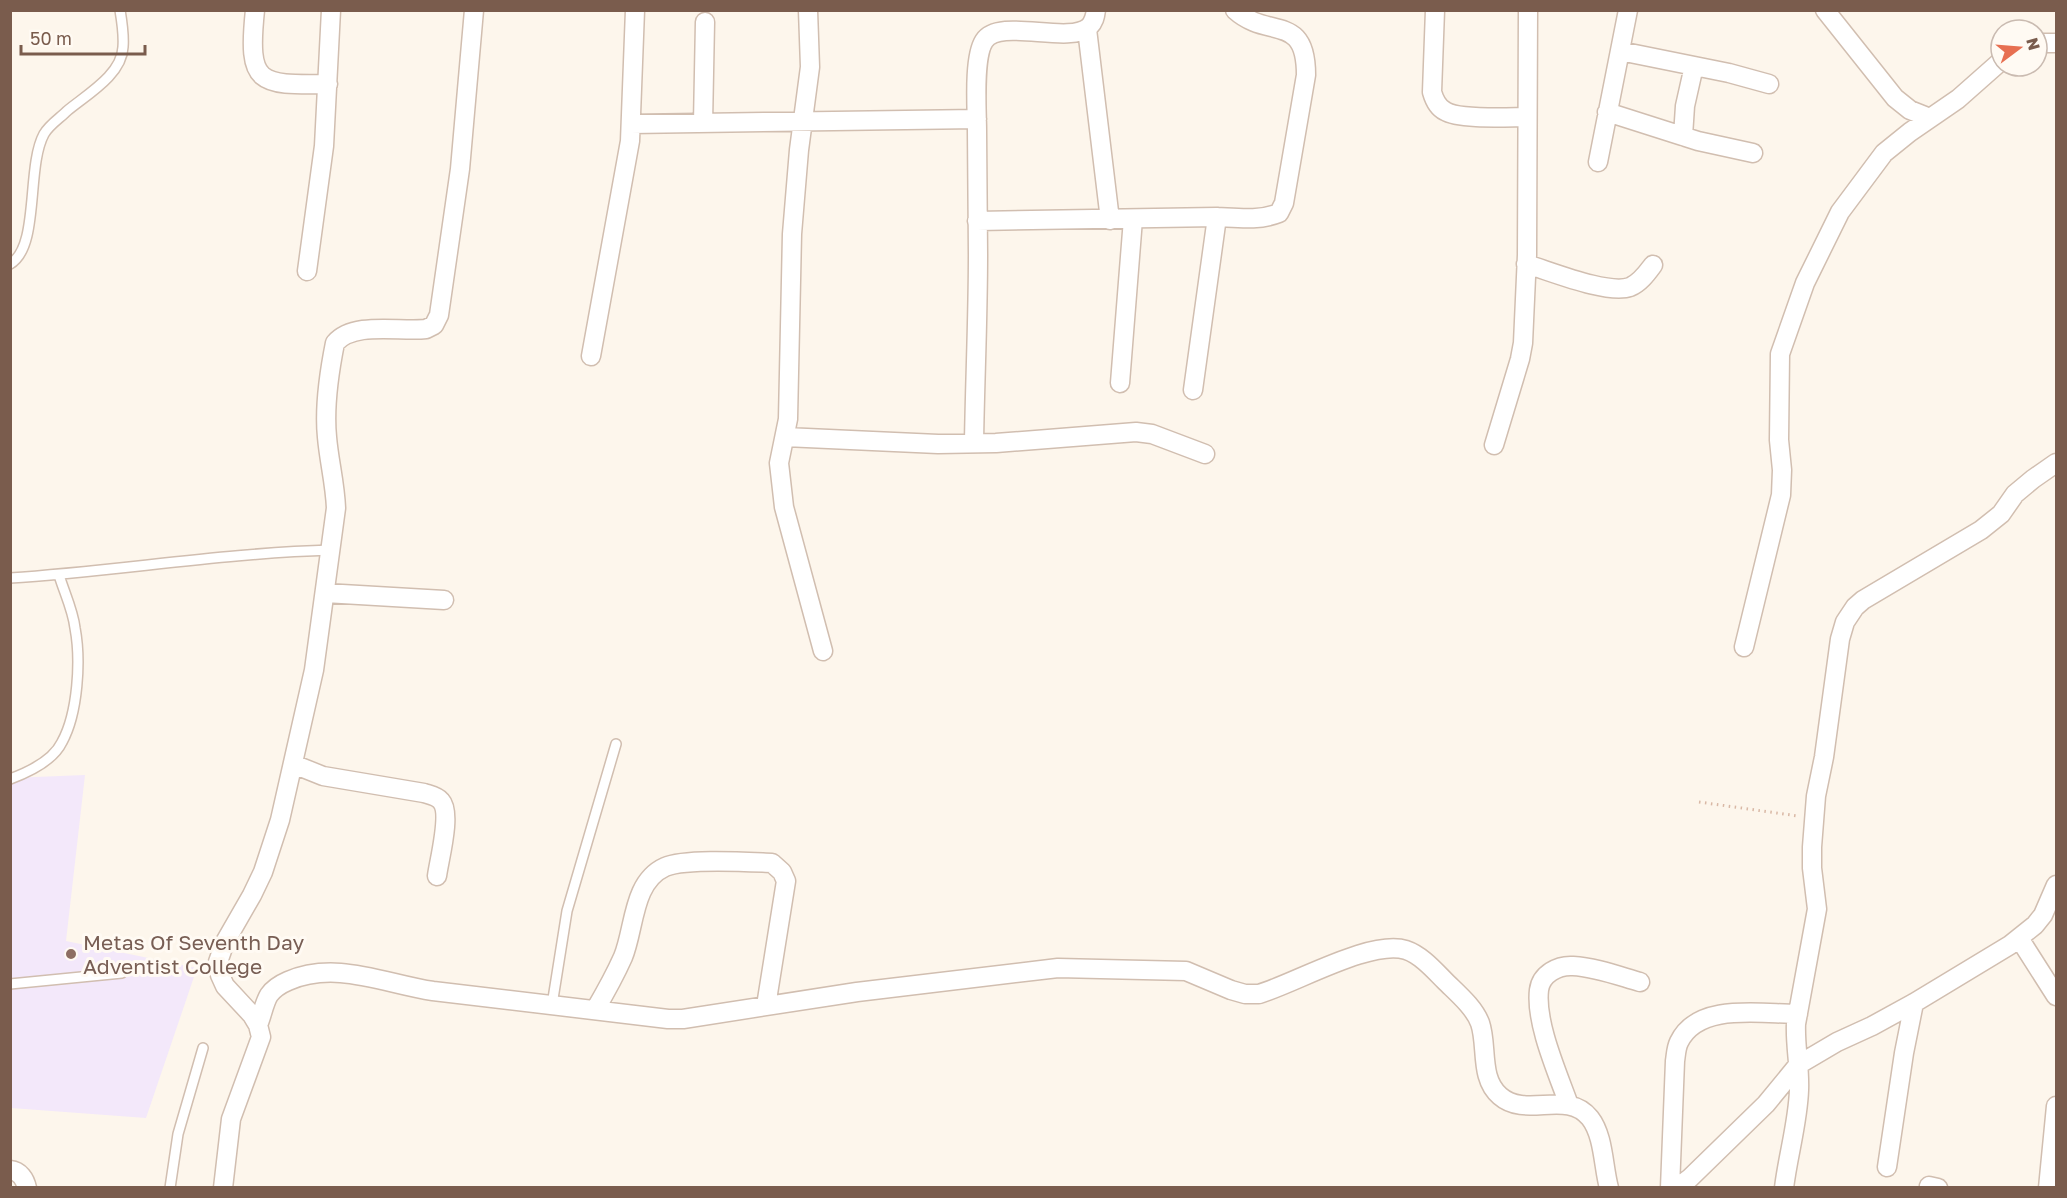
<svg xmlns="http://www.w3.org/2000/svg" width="2067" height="1198" font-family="'Golos Text',sans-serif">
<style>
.education{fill:#f3e8fa}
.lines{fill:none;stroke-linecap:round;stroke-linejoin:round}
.service-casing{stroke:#d1beb0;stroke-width:12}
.minor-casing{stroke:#d1beb0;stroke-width:21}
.path{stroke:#d9b8a5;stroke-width:3;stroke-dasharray:1.5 4.5;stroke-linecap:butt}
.service{stroke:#fff;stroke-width:9}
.minor{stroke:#fff;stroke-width:18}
.education-dot{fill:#8d6e63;stroke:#fffaf3;stroke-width:2}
.labels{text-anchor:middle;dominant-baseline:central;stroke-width:6;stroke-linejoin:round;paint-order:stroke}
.education-label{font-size:21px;fill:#785e54;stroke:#fffaf3;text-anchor:start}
</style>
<rect width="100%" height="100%" fill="#fdf6ec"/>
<path class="education" d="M85,775L66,941L197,968L146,1118L11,1108L10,778Z"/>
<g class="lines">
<g class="service-casing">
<path id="service" d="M10,264C40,247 26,167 44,134C49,125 60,118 67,111C86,95 122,75 123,47C124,35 122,22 120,10
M10,578C117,571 224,553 331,550
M10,779C29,772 53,761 62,742C78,713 81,660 75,628C73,610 64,592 59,575
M10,984L122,973
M552,1005L567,911L616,744
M170,1188L178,1134L203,1048"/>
</g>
<g class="minor-casing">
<path id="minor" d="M255,10C247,86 259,85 328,84
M808,10L810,67L799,150L792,234L788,419L779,463L784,507L823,651
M1435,10L1432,92C1434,99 1437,107 1445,111C1459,120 1509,117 1527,117
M1825,10L1895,98L1910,110L1930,118
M1087,29L1110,220
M2037,43H2056
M1620,51L1729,73L1769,84
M1607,112L1698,141L1753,153
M703,123L705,22
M631,124L977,119
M1683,136L1685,106L1694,66
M1598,162L1628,10
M977,221L1217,217C1238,218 1259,221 1279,213L1284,203L1306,75C1306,12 1268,40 1235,10
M1526,264C1550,271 1608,295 1630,287C1640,283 1647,273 1653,265
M307,271L324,146L331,10
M591,356L630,141L635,10
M1120,383L1133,219
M1193,390L1217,217
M785,437L938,444L996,443L1136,432L1152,434L1205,454
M974,442C975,380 978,317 978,255C978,214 977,173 977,131C977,111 973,58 984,41C999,17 1068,45 1089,27C1094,22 1095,17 1096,10
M1494,445L1520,359L1523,343L1527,255L1528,10
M325,593L444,600
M1744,647L1781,495L1782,470L1779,440L1780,354L1805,283L1840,212L1884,153L1910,132L1958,99L2001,61
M293,764L323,776L424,793C430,795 437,796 441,801C452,813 439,860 437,876
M2019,938L2056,996
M595,1010C605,993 615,975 623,957C635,928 632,882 665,867C686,858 747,862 772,863L782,872L786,881L766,1006
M258,1025C262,1016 264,1003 269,995C274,988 281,984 288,981C336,960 385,984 433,991L668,1019H683L857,992L1058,968L1186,971L1231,990L1245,994H1259C1296,983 1371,939 1406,950C1421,955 1434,970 1445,981C1457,993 1474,1007 1480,1023C1488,1046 1479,1078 1500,1096C1526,1119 1567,1089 1590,1118C1604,1136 1603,1166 1609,1188
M1569,1105C1558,1074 1535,1023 1539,990C1541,974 1558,965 1573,966C1595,967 1619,976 1640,982
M1887,1167L1904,1053L1914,1003
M10,1170C20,1171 25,1179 27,1188
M1929,1186L1938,1188
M223,1188L231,1119L261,1037L258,1025L252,1015L225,986L220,975L218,962L225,942L252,895L263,872L280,820L314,670L336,508C335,483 329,461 327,437C324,407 329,373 335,343C354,321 399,332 426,329L434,325L439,315L460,169L474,10
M1670,1188L1675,1061C1676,1055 1676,1048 1679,1042C1698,1002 1761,1014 1798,1014
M1677,1188L1690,1178L1766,1104L1798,1065L1837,1042L1872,1026L1914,1003L2010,945L2035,925L2043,915L2056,885
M1784,1188C1788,1155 1798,1122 1799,1090C1800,1067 1795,1046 1796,1024L1817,909L1812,868V847L1816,796L1824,757L1840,639L1845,622L1855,607L1863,600L1981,530L2001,514L2015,494L2033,479L2056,463
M2048,1188L2056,1106"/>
</g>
<path class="path" d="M1699,802L1798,816"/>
<use href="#service" class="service"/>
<use href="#minor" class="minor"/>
</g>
<circle class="education-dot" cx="71" cy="954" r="6"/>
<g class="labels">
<g class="education-label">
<text x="83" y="942">Metas Of Seventh Day<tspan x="83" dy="24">Adventist College</tspan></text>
</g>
</g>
<rect width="2067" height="1198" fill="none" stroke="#7a5c4d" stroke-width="24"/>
<g transform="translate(2019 48) rotate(74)"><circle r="28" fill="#fffaf3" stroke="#cabbb1" stroke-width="1.5"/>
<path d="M0-4.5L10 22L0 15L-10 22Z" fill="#e76f51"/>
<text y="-9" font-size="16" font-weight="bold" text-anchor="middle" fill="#7a5c4d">N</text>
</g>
<path d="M21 45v9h124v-9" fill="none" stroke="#7a5c4d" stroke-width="3"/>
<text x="30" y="45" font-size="18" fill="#7a5c4d" stroke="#fffaf3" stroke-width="4.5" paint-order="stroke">50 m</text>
</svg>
